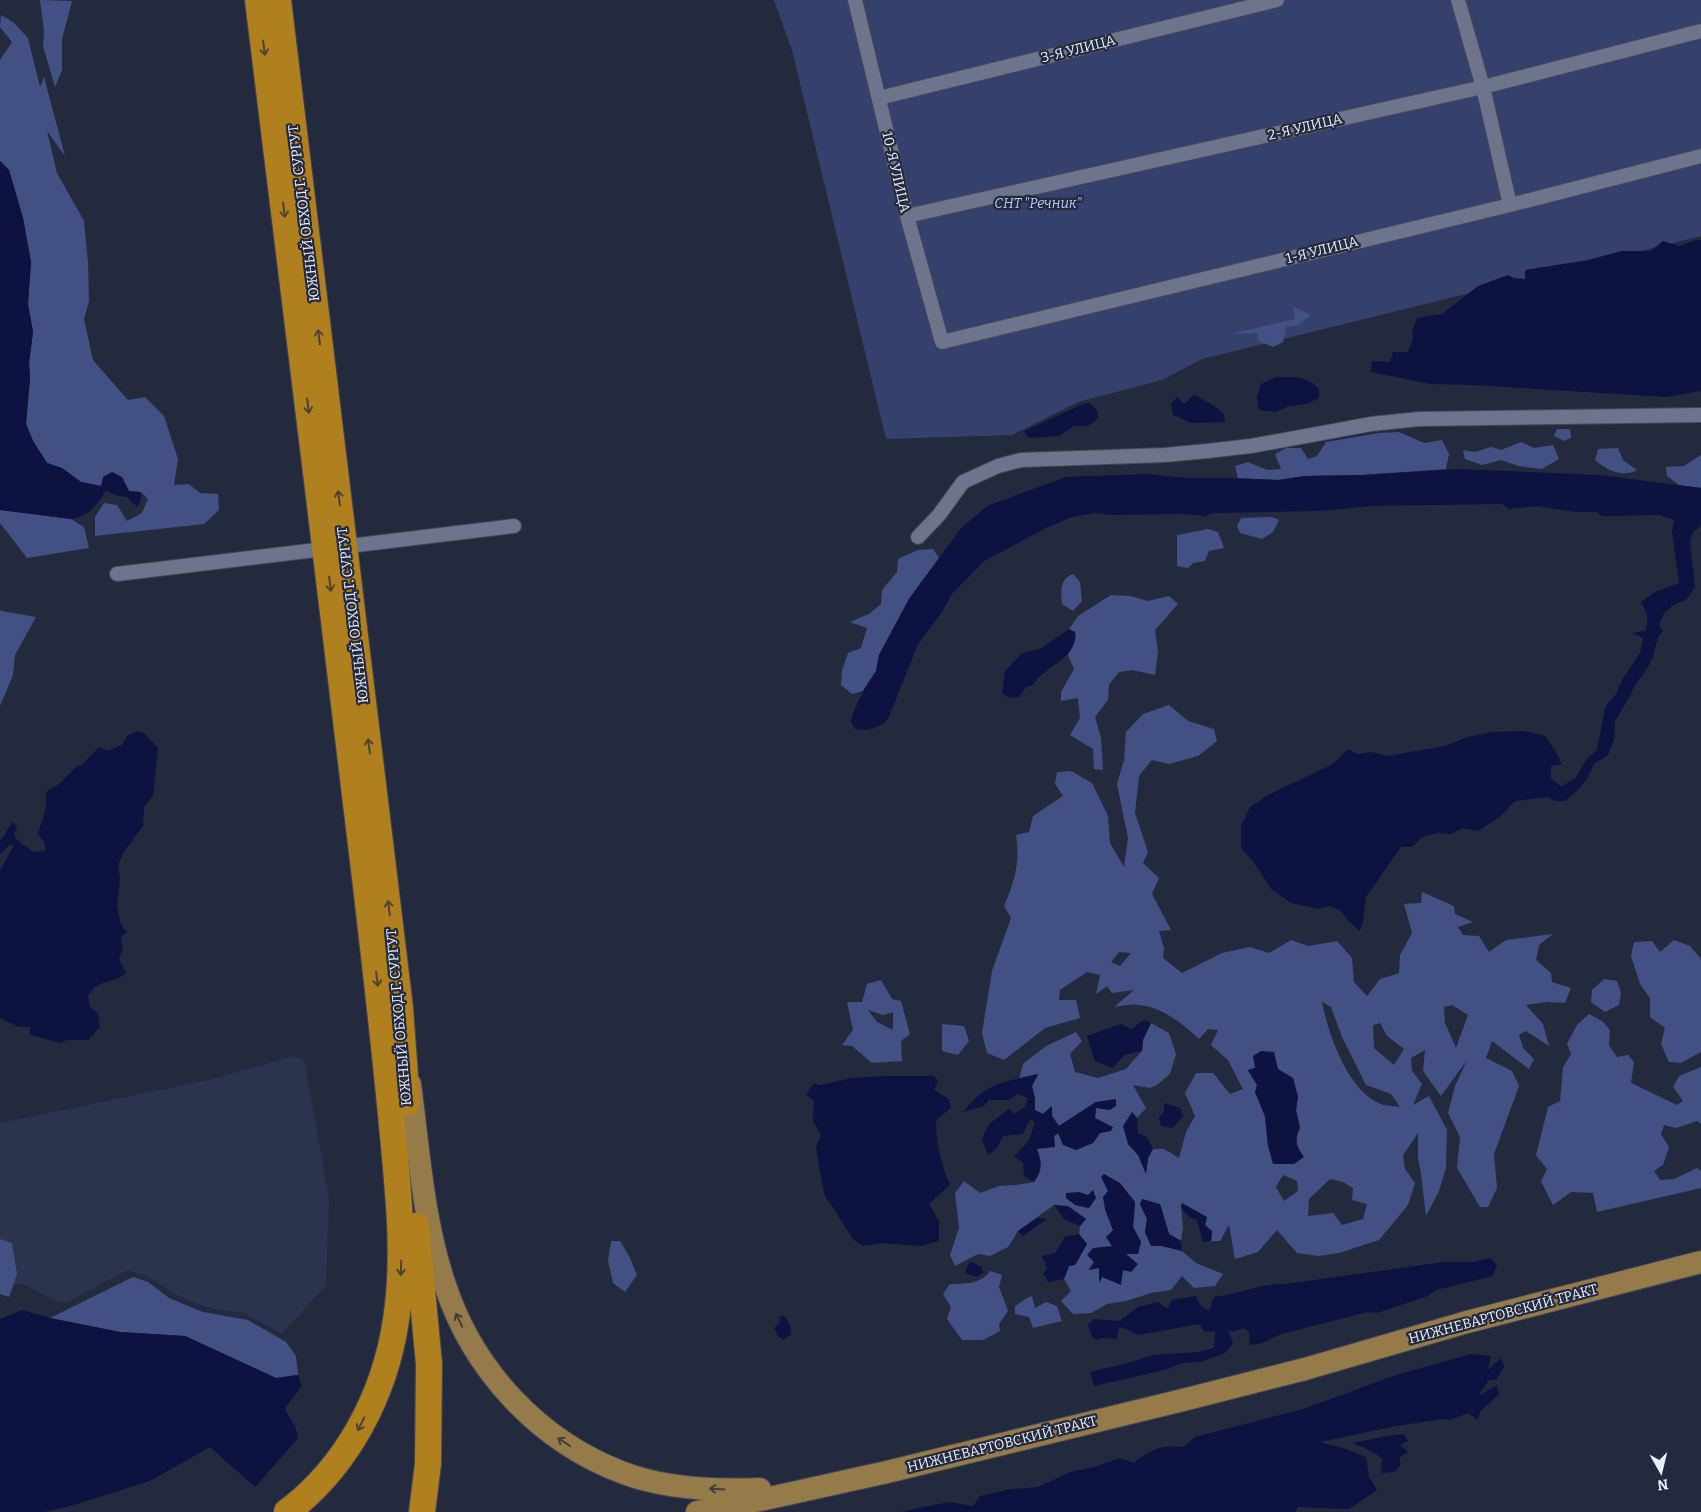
<svg xmlns="http://www.w3.org/2000/svg" width="1701" height="1512" font-family="Bitter,serif">
<style>
.built{fill:#2c334e}
.green{fill:#36406d}
.forest{fill:#435084;fill-rule:evenodd}
.water{fill:#0d1240}
.lines{fill:none;stroke-linecap:round;stroke-linejoin:round}
.street-casing{stroke:#434758;stroke-width:16}
.primary-casing{stroke:#434758;stroke-width:24}
.highway-casing{stroke:#434758;stroke-width:28}
.street{stroke:#6d748c;stroke-width:14}
.primary{stroke:#957b4a;stroke-width:22}
.highway{stroke:#b07f1e;stroke-width:26}
.oneway{stroke:#4e4434}
.oneway2{stroke:#403e41}
.labels{text-anchor:middle;dominant-baseline:central;stroke-width:4.5;stroke-linejoin:round;paint-order:stroke}
.street-label{font-size:14px;fill:#eaeffc;stroke:#242a3e}
.park-label{font-size:14px;font-style:italic;fill:#b9c7f8;stroke:#242a3e}
</style>
<rect width="100%" height="100%" fill="#242a3e"/>
<path class="built" d="M294,1056L304,1060L329,1198L326,1285L282,1334L244,1313L213,1309L182,1298L149,1277L128,1270L65,1303L54,1300L21,1283L8,1286L0,1292V1123L209,1080Z"/>
<path class="green" d="M774,0H1701V236L1202,359L1162,380L1078,402L1012,435L886,439L792,50Z"/>
<path class="forest" d="M40,0L72,1L62,39V70L55,87L43,46L44,31Z
M1,15L13,22L28,38L40,87L44,77L65,156L47,131L57,173L84,221L88,262L89,301L84,319L93,360L128,400L145,397L164,416L178,459L174,485L189,484L200,493L218,494L219,510L204,524L95,536V517L104,503L117,505L127,521L142,513L148,499L141,492L129,491L122,477L101,486L81,482L62,468L47,463L33,441L26,424L30,378L29,363L33,332L28,304L31,262L23,218L9,170L0,161V60L12,42L0,27Z
M1294,307L1311,315L1298,325L1286,327L1283,342L1273,347L1258,341L1257,333L1231,334L1294,319Z
M1557,429H1570L1571,438L1564,441L1554,436Z
M1399,432L1424,443L1442,440L1449,454L1446,469L1362,475L1305,476L1278,480L1238,478L1235,466L1248,462L1267,470L1281,469L1275,454L1286,448H1301L1308,459L1317,456L1326,442L1379,433Z
M1521,442L1534,448L1553,445L1559,459L1542,469L1519,466L1501,460L1482,465L1465,459L1463,450L1475,452L1491,447L1501,450Z
M1618,448L1623,460L1637,470C1623,478 1606,470 1595,460L1598,449Z
M1701,455V488L1679,485L1667,476L1666,467L1684,466Z
M0,510L71,519L84,527L89,548L27,558L0,523Z
M1272,517L1279,520L1273,532L1262,539L1240,533L1237,526L1241,518Z
M1208,529L1218,532L1224,548L1209,551L1205,561L1193,563L1188,568L1177,566V535Z
M933,549L939,558L909,599L879,655L876,671L863,691L852,694L841,685L842,670L848,653L861,648L867,628L850,622L869,614L881,604L882,590L897,572L898,559L918,550Z
M1073,574L1080,582L1082,601L1073,611L1062,604C1061,592 1059,579 1073,574Z
M1111,595L1131,596L1148,601L1169,596L1178,604L1155,630L1158,652L1155,675L1132,670L1119,672L1109,685L1108,700L1095,717L1101,738L1103,770L1094,769L1093,749L1070,735L1080,718L1078,698L1061,701V692L1074,669L1068,655L1076,638L1075,633L1069,629L1078,616Z
M0,609L1,611L36,617L15,655L13,675L0,706Z
M1169,705L1188,721L1214,729L1217,741L1198,756L1169,764L1152,760L1139,776L1135,813L1148,852L1143,863L1159,878L1152,894L1171,930L1159,931L1164,948L1163,958L1182,973L1222,953L1250,947L1269,953L1291,940L1308,946L1337,941L1352,958L1354,982L1367,996L1380,979L1399,973L1400,955L1412,933L1404,904L1421,903L1422,892L1454,906L1455,914L1473,922L1458,927L1463,935L1479,936L1489,952L1506,940L1553,934L1539,945L1536,960L1551,973L1552,982L1571,988L1565,1003L1546,1002L1526,1005L1543,1024L1549,1046L1526,1031L1519,1035L1523,1048L1534,1059L1529,1069L1492,1041L1486,1058L1512,1071L1519,1086L1494,1154L1497,1188L1488,1207H1480L1457,1168L1460,1137L1448,1113L1455,1086L1467,1060L1441,1096L1423,1071L1425,1050L1411,1058L1412,1071L1422,1084L1413,1105L1429,1096L1447,1130L1446,1168L1439,1191L1426,1216L1421,1174L1418,1158V1133L1403,1155L1405,1169L1415,1183L1408,1205L1379,1240L1339,1253L1318,1256L1297,1253L1277,1230L1258,1252L1235,1259L1229,1225L1220,1241H1211L1212,1231L1182,1203L1181,1207L1183,1227L1181,1241L1169,1234L1160,1204H1140L1147,1219L1145,1232L1151,1246H1162L1182,1251L1196,1263L1223,1274L1215,1286L1194,1288L1182,1276L1171,1290L1151,1293L1126,1301L1107,1304L1091,1313L1073,1314L1061,1301L1071,1291L1064,1279L1069,1266L1075,1265L1087,1244L1079,1234L1080,1226L1086,1219L1068,1207L1054,1205L1018,1231L1008,1247L990,1256L978,1254L955,1266L950,1255L959,1228L955,1193L964,1181L980,1193L999,1186L1016,1185L1034,1182L1039,1174L1037,1149L1059,1133L1093,1143L1100,1133L1112,1127L1095,1118L1096,1102L1059,1126L1052,1116V1106L1043,1114L1035,1110V1099L1032,1086L1038,1075L1019,1079L1023,1064L1046,1046L1076,1032L1082,1041L1070,1054L1075,1072L1098,1078L1126,1069L1142,1051L1143,1040L1151,1023L1169,1033L1176,1054L1170,1074L1157,1085L1150,1088L1133,1085L1146,1108L1137,1118L1132,1112L1128,1144L1138,1155L1146,1173L1148,1158L1153,1149H1164L1179,1158L1186,1132L1195,1116L1185,1093L1196,1073H1213L1230,1094L1243,1089L1228,1060L1211,1045L1218,1030L1208,1029L1199,1039C1183,1024 1161,1006 1138,1005C1130,1004 1121,1006 1114,1007L1134,990L1112,993L1107,986L1096,994L1100,975L1087,972L1060,990L1059,1000H1076L1080,1018L1045,1028L1004,1060L987,1053L982,1033L992,971L1011,918L1004,906C1015,881 1020,862 1016,835L1029,832L1033,816L1063,796L1055,784L1057,772L1071,771L1092,783L1108,816L1110,843L1124,867L1128,838L1117,784L1124,760L1126,732L1143,714ZM1119,952L1131,953L1120,966L1111,962ZM1322,1002L1331,1007L1342,1037L1366,1085L1391,1094L1400,1107C1394,1106 1386,1106 1381,1104C1348,1092 1328,1033 1322,1002ZM1452,1005L1468,1015L1456,1048L1445,1023L1444,1007ZM1380,1023L1387,1036L1404,1049L1394,1065L1374,1048L1373,1025ZM1255,1068L1298,1096L1296,1110L1300,1128L1296,1136L1298,1149L1268,1146L1265,1116L1255,1092L1257,1085L1248,1071ZM1283,1175L1297,1181L1298,1191L1284,1201L1276,1187ZM1102,1177L1135,1202L1133,1227L1141,1242L1125,1254L1123,1270L1102,1277L1100,1281L1099,1268L1089,1269L1094,1262L1112,1246L1113,1230L1105,1209L1108,1191ZM1330,1179L1343,1182L1353,1188L1352,1200L1367,1204L1363,1219L1342,1225L1333,1213L1308,1216L1309,1199Z
M1674,940L1690,946L1701,959V1052L1681,1063L1669,1062L1661,1044L1665,1028L1650,1017V998L1640,984L1631,956L1634,942L1652,941L1660,952Z
M1604,979L1617,981L1621,993L1619,1005L1605,1012L1591,1002L1592,990Z
M881,980L892,999L901,1001L910,1034L901,1041L902,1061L872,1063L852,1046L842,1045L853,1030L847,1002H862L867,984ZM868,1010L883,1015L893,1012V1030L877,1022Z
M1589,1014L1602,1021L1610,1030L1609,1045L1617,1057L1628,1055L1634,1062L1631,1083L1677,1105L1683,1101L1673,1087L1679,1076L1701,1067V1124L1697,1121L1676,1128L1664,1125L1661,1134L1669,1147L1663,1165L1654,1171L1660,1180L1674,1179L1697,1168L1701,1171V1188L1597,1212L1593,1193L1571,1192L1553,1205L1541,1181L1547,1169L1536,1155L1548,1107L1560,1101L1563,1067L1571,1054L1567,1044L1577,1025Z
M942,1024L964,1026L969,1041L958,1055L942,1051Z
M0,1239L12,1243L17,1274L9,1297L0,1294Z
M611,1241H620L629,1256L637,1275L625,1292L613,1283L608,1261Z
M990,1271L1002,1275L999,1287L1008,1311L999,1324L1000,1331L983,1340H962L947,1319L951,1307L943,1294L950,1284C964,1284 982,1284 990,1271Z
M133,1277L148,1282L169,1298L203,1312L248,1320L286,1342L296,1356L298,1375L276,1378L185,1336L120,1332L50,1318Z
M1032,1296L1035,1308L1046,1302L1057,1306L1062,1321L1033,1328L1029,1317L1015,1314V1306C1021,1303 1025,1298 1032,1296Z"/>
<path class="water" d="M0,161L9,170L23,218L31,262L28,304L33,332L29,363L30,378L26,424L33,441L47,463L62,468L81,482L101,486L103,477L112,472L122,477L129,491L141,492V500L137,507L127,497L117,496L106,490C97,505 88,517 71,519L0,510Z
M1696,240H1701V391L1666,397L1473,385L1430,384L1371,372L1372,361L1390,362L1393,352H1408L1413,339L1412,332L1417,318L1442,314L1478,286L1508,275L1514,278L1525,279V270L1588,260L1622,251H1651L1663,241L1679,246Z
M1276,377C1294,377 1306,375 1319,389V398L1307,404L1289,406L1276,412L1259,410L1257,397L1261,384Z
M1194,395L1213,405L1224,414L1225,422L1192,423L1173,415L1171,404L1177,397L1184,404Z
M1090,403L1097,410L1098,418L1088,426H1073L1059,436L1029,438L1024,431L1083,404Z
M1459,469L1600,475L1701,488V526L1693,532L1690,541L1695,587L1687,599L1672,606L1664,613L1659,625L1663,631L1658,637L1653,657L1647,669L1634,686L1631,694L1615,721L1614,740L1608,755L1594,764L1588,777L1578,790L1565,801H1555L1547,797L1515,801L1501,816L1478,831L1463,828L1451,834L1437,833L1422,837L1412,847H1401L1366,897L1363,921L1360,931L1349,922L1341,911L1330,906L1318,909L1291,903L1271,889L1255,864L1241,848V826L1250,807L1268,795L1333,764L1348,749L1357,754L1372,752L1387,756L1445,746L1467,737L1493,732L1524,731L1545,736L1556,752L1562,764L1551,766V779L1561,786L1575,779L1586,760L1597,750L1605,707L1616,694L1623,678L1640,653L1643,638L1632,633L1645,631C1649,619 1648,613 1641,602L1655,592L1679,583L1672,532L1674,520L1659,515L1602,516L1597,512H1576L1537,506L1509,509L1502,504L1374,506L1318,511L1214,513L1205,516L1184,514L1111,515L1095,513L1072,517L1046,528L984,561L952,594L942,612L918,644L888,719C881,728 866,732 855,729L851,723L852,716L863,691L876,671L879,655L909,599L961,528L987,506L1066,477L1144,474L1190,478H1227L1278,480L1305,476L1362,475Z
M1069,629L1075,632C1078,660 1044,665 1033,685L1026,687L1019,697L1009,698L1002,693L1005,671L1022,653L1040,649Z
M138,731L145,734L158,748L153,796L144,807L143,826L124,852L118,865L120,879L117,906L121,925L127,932L121,937L123,949L119,959L126,973C113,985 99,977 88,996L90,1007L98,1014L100,1027L88,1040H67L61,1043L30,1035V1027H19L0,1018V871L14,845H10L0,854V840C6,835 8,827 13,822L17,827L14,835C19,844 26,846 34,852L45,851V843L38,834L46,808V792L59,784L77,766L82,765L99,747L107,751L122,745L127,736Z
M1144,1020L1151,1023L1143,1040L1142,1051L1124,1055L1113,1068L1095,1061L1087,1036L1121,1024L1131,1029Z
M1261,1051L1274,1052L1278,1069L1293,1078L1298,1096L1296,1110L1300,1128C1294,1140 1296,1146 1304,1157L1294,1164H1273L1268,1146L1265,1116L1255,1092L1257,1085L1248,1070L1255,1068L1253,1056Z
M1038,1074L1032,1086L1035,1099V1110L1043,1114L1052,1106V1116L1059,1126L1096,1102L1116,1099V1106L1110,1110L1096,1108L1095,1118L1113,1127L1111,1131L1100,1133L1093,1143L1076,1150L1063,1145L1058,1133L1054,1135L1055,1147L1037,1149C1042,1163 1043,1169 1034,1182L1024,1176L1023,1163L1014,1156L1028,1142L1035,1123L1030,1119L1023,1134L1003,1136L998,1147L988,1155L982,1139L989,1124L1010,1108L1013,1114L1025,1107L1028,1098L1017,1094L1009,1100H989L984,1106L963,1112C987,1082 1004,1082 1038,1074Z
M884,1076H934L938,1081L934,1090L949,1099L951,1108L936,1120C936,1143 941,1164 950,1185L929,1204L939,1221V1241L921,1246L883,1243L863,1246L853,1239L824,1194L816,1148L821,1135L813,1121L814,1100L806,1095L813,1084L821,1085L852,1078Z
M1164,1103L1180,1108L1183,1116L1173,1128L1161,1126L1159,1118L1164,1111Z
M1132,1112L1137,1118L1138,1133L1147,1137L1153,1149L1148,1158L1146,1174L1138,1155L1128,1144L1123,1126Z
M1104,1174L1120,1183L1135,1202L1133,1227L1141,1242L1138,1254H1126L1138,1264L1131,1272L1123,1270L1121,1285L1102,1277L1099,1283V1268L1089,1270L1094,1262L1087,1255L1093,1248L1112,1246L1106,1237L1113,1230L1105,1209L1103,1197L1108,1191L1101,1177Z
M1093,1190L1096,1198L1089,1208L1075,1205L1066,1198V1193L1079,1192L1088,1195Z
M1142,1199L1160,1204L1169,1234L1181,1241L1182,1251L1162,1246H1151L1145,1232L1147,1219L1140,1204Z
M1182,1203L1207,1217L1205,1226L1212,1231L1211,1241L1203,1242L1197,1220L1189,1217L1181,1207Z
M1054,1205L1068,1206L1086,1219L1080,1226L1064,1219Z
M1037,1218L1047,1219L1023,1236L1018,1231Z
M1079,1234L1087,1244L1075,1265L1069,1266L1064,1279L1048,1282L1043,1274L1047,1268L1042,1256L1055,1253L1065,1237Z
M1490,1258L1497,1265L1493,1276L1436,1290L1428,1296L1377,1313L1368,1312L1281,1334L1263,1343L1250,1345L1249,1332L1243,1328L1233,1332L1228,1330L1233,1343L1225,1353L1201,1362L1182,1363L1168,1369L1094,1386L1090,1372L1128,1363L1153,1355L1199,1352L1214,1348L1215,1331L1205,1332L1199,1324L1138,1335L1126,1329L1119,1327L1117,1339L1103,1338L1097,1340L1092,1337L1088,1325L1094,1319L1119,1321L1138,1307L1158,1302L1167,1309L1172,1300L1196,1296L1199,1304L1209,1311L1214,1297C1238,1295 1261,1283 1285,1284L1444,1262H1473Z
M972,1262L982,1267L983,1273L977,1277L965,1273L968,1264Z
M22,1310L50,1318L120,1332L185,1336L276,1378L298,1375L302,1386L285,1408C289,1421 297,1423 298,1438L255,1487L210,1447L150,1481L67,1507L43,1512H0V1319Z
M784,1315L790,1325L791,1334L783,1340L778,1336L774,1328L780,1322L779,1317Z
M1471,1354L1491,1356L1488,1370L1501,1358L1504,1367L1496,1380H1489L1478,1396L1497,1385L1499,1394L1480,1412L1478,1420L1468,1413L1450,1420L1441,1419L1391,1427L1320,1442L1343,1448L1366,1457L1369,1477L1377,1490L1349,1509L1298,1507L1295,1512H900L949,1502L973,1506L980,1496L1011,1489L1038,1487L1070,1472L1094,1467L1120,1458L1134,1463C1151,1449 1162,1444 1184,1447L1195,1437L1303,1409L1396,1375Z
M1404,1434L1408,1441L1400,1445L1408,1452L1400,1457V1466L1394,1472L1381,1473L1382,1459L1375,1453L1353,1443L1386,1436Z"/>
<g class="lines">
<g class="street-casing">
<path id="street" d="M855,0L907,216L942,342L1510,205L1701,156
M1458,0L1483,87L1510,205
M879,98L1277,0
M907,216L1483,87L1701,31
M918,537L939,515L963,482L998,466L1021,460L1165,455L1207,451L1251,446L1371,424L1419,419L1701,415
M117,574L514,526"/>
</g>
<g class="primary-casing">
<path id="primary" d="M410,1084C419,1151 423,1221 445,1285C473,1370 538,1440 621,1472C664,1489 714,1491 760,1489
M697,1512L765,1499L887,1472L1183,1400L1305,1369L1467,1322L1701,1262"/>
</g>
<g class="highway-casing">
<path id="highway" d="M258,0C293,290 330,579 364,869C374,954 384,1040 392,1125C398,1190 406,1255 396,1320C385,1394 348,1466 287,1512
M278,0L400,1008L407,1103
M416,1226L429,1364L428,1464L422,1512"/>
</g>
<use href="#street" class="street"/>
<use href="#primary" class="primary"/>
<use href="#highway" class="highway"/>
</g>
<defs><path id="oneway-shaft" d="M-6 0H5M1.5-3L5.5 0L1.5 3" fill="none" stroke-width="1.6" stroke-linecap="round" stroke-linejoin="round" transform="scale(1.25)"/></defs>
<g class="oneway">
<use href="#oneway-shaft" transform="translate(264 48) rotate(83)"/>
<use href="#oneway-shaft" transform="translate(284 210) rotate(83)"/>
<use href="#oneway-shaft" transform="translate(319 337) rotate(-97)"/>
<use href="#oneway-shaft" transform="translate(308 406) rotate(83)"/>
<use href="#oneway-shaft" transform="translate(339 498) rotate(-97)"/>
<use href="#oneway-shaft" transform="translate(330 584) rotate(83)"/>
<use href="#oneway-shaft" transform="translate(369 746) rotate(-97)"/>
<use href="#oneway-shaft" transform="translate(389 908) rotate(-97)"/>
<use href="#oneway-shaft" transform="translate(377 979) rotate(83)"/>
<use href="#oneway-shaft" transform="translate(401 1268) rotate(92)"/>
<use href="#oneway-shaft" transform="translate(361 1424) rotate(117)"/>
</g>
<g class="oneway2">
<use href="#oneway-shaft" transform="translate(459 1320) rotate(-116)"/>
<use href="#oneway-shaft" transform="translate(564 1442) rotate(-146)"/>
<use href="#oneway-shaft" transform="translate(717 1489) rotate(-177)"/>
</g>
<g class="labels">
<g class="street-label">
<text transform="translate(1078 49) rotate(-14)">3-Я УЛИЦА</text>
<text transform="translate(1305 127) rotate(-13)">2-Я УЛИЦА</text>
<text transform="translate(896 172) rotate(77)">10-Я УЛИЦА</text>
<text transform="translate(304 213) rotate(-97)">ЮЖНЫЙ ОБХОД Г. СУРГУТ</text>
<text transform="translate(1322 250) rotate(-14)">1-Я УЛИЦА</text>
<text transform="translate(353 615) rotate(-97)">ЮЖНЫЙ ОБХОД Г. СУРГУТ</text>
<text transform="translate(399 1017) rotate(-95)">ЮЖНЫЙ ОБХОД Г. СУРГУТ</text>
<text transform="translate(1503 1314) rotate(-15)">НИЖНЕВАРТОВСКИЙ ТРАКТ</text>
<text transform="translate(1002 1444) rotate(-14)">НИЖНЕВАРТОВСКИЙ ТРАКТ</text>
</g>
<g class="park-label">
<text x="1038" y="203">СНТ "Речник"</text>
</g>
</g>
<g transform="translate(1661 1472) rotate(172)" stroke="#242a3e" stroke-width="4" paint-order="stroke">
<path d="M0-4L9 19L0 12L-9 19Z" fill="#eaeffc"/>
<text y="-8" font-size="14" font-weight="bold" text-anchor="middle" fill="#eaeffc">N</text>
</g>
</svg>
